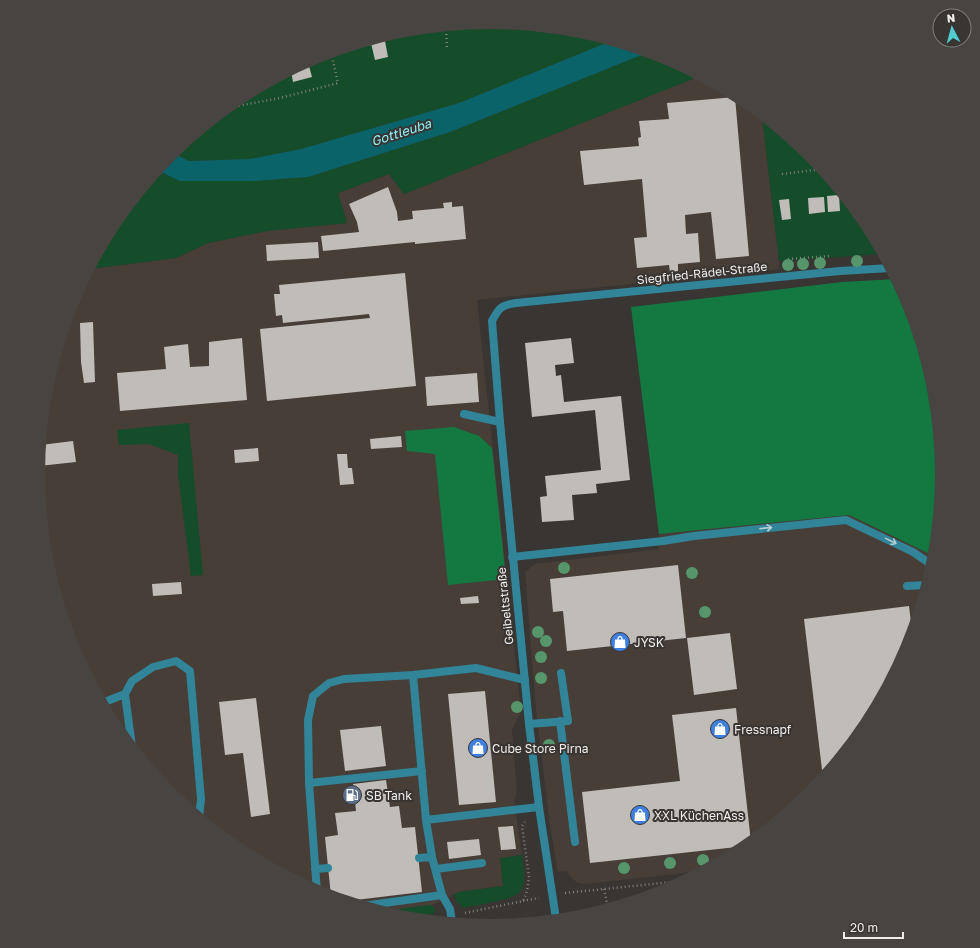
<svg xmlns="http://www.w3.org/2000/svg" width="980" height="948" font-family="'Golos Text',sans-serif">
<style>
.built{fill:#463e37}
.green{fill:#154d2a}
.forest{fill:#147940}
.water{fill:#0b636a}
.building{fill:#c0bdb9}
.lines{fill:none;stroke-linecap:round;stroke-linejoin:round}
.path{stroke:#827f7d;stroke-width:2.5;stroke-dasharray:1 3;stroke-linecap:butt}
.service{stroke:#328498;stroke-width:8}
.minor{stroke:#328498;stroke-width:8}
.tree{fill:#57966a}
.oneway{stroke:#b6ced2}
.labels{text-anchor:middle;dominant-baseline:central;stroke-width:4;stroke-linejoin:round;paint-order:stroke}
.street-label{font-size:12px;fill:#efedeb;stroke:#383533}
.poi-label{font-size:12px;fill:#efedeb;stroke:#383533;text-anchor:start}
.water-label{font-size:13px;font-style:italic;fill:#8eeff9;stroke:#383533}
</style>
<rect width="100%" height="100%" fill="#383533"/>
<path class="built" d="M700,76L741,98L762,116L779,261V269L477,300L521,712L512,730L517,792L514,800L522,855L500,858L503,886L459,892L433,905L382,911L317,892L239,850L170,793L114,725L72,647L47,562L38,474L47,386L72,301L90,269L176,258L208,243L267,231L347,223L338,193L389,174L404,194Z
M849,515L934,556L933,562L907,647L866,725L809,794L741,850L702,871L586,884L578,883L571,878L567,871L558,872L550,826L536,710L525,572L535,564L659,549V534Z"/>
<path class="green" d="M490,22L578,31L611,41L459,103L301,149L250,159L189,161L172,153L239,98L317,56L402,31Z
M649,52L663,56L700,76L404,194L389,174L338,193L347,223L267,231L208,243L176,258L90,269L114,223L157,170L180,181H253L308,177L450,132Z
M762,116L810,155L866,223L883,254L779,261Z
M189,423L203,575L191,576L178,474V455L149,444L119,445L117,430Z
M522,855C523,866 527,882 520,892C514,900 476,905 464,908L456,901L454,894L459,892L503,886L500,858Z
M431,905L435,909V913L409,918L402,917L382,911Z"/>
<path class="forest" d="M896,279L908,301L933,386L942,474L934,556L849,515L659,534L631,307L842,282Z
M454,427L479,436L492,448L506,579L448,585L435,454L407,451L405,431Z"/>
<path class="water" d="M611,41L649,52L450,132L308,177L253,181H180L157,170L172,153L189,161L250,159L301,149L459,103Z"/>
<path class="building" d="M385,41L388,57L375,60L371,43Z
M309,66L312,77L293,82L291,71Z
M735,97L749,256L716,259L711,212L685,215L686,234L698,233L700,262L678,264V271L670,272L669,265L637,268L634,238L647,237L642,179L584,185L580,151L639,146L638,138L641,137L639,121L669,119L667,103Z
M388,187L397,212L398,221L413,219L412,211L444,208L443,203L452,202V207L463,206L466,239L415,244V242L323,251L321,236L359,232L357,222L349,204Z
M839,195L840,211L828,212L827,196Z
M824,197L825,212L809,214L808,198Z
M789,199L791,219L782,220L779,200Z
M318,242L319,258L267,261L266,245Z
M405,273L416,386L267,401L260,329L370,318L369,314L283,323L282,315L276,316L274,294H280L279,285Z
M93,322L95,382L84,383L81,362L80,323Z
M242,338L247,400L120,411L117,373L166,369L164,347L188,344L190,367L209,366V342Z
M571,338L574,363L555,365L556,376L561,375L564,402L621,396L630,480L596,484L597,493L572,495L574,520L542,522L540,497L547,496L545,476L601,470L595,410L532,417L525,343Z
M477,373L479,402L427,406L425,377Z
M401,436L402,447L371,449L370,439Z
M73,441L76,462L39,466L41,445Z
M258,448L259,461L235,463L234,450Z
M337,454H347L348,468H352L354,484L340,485Z
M678,565L686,638L567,651L563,611L553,612L550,579Z
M181,582L182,594L153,596L152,584Z
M478,596L479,603L461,604L460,598Z
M909,606L912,631L908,647L866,725L823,778L804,619Z
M730,633L737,689L694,695L687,638Z
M485,691L496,802L459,805L448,694Z
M256,698L270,814L251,817L243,753L225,755L219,702Z
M736,708L751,842L746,846L590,863L582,792L680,781L672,715Z
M381,726L386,766L345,771L340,730Z
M386,780L390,807L399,806L402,828L415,827L422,892L347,901L331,896L325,837L338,835L335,813L356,811L353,784Z
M513,826L516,849L501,850L498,827Z
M479,839L481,855L449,859L447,842Z"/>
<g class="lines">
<path class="path" d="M446,26L447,48
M227,108L280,98L338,83L331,52
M782,174L822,169
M788,259L831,256
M604,889L608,908
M565,893L682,881
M523,901L539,898
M465,913L523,901C527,893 528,887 529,877L522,826L525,822
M430,920L438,919"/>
<path class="service" d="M464,414L500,422
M512,557L663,541L694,536L846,520L913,552L932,565
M907,586L926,585
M413,675L476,668L525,680
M125,694L132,747
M102,703L125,694L132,681L153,667L176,661L190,671L201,799L199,817
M560,721L575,842
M529,724L568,721L561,673
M422,771L309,783L308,720L313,696L329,683L344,679L413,675L426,820L539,807
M309,783L317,892
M426,820L432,857L442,895L450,909L452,922
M419,858L432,857
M315,869L328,868
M436,869L482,863
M363,906L442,895"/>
<path class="minor" d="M556,919L539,807L529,724L500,422L492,321C499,308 501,305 516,303L840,271L890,268"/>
</g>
<g class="tree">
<circle cx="857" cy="261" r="6"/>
<circle cx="820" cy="263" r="6"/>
<circle cx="803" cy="264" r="6"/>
<circle cx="788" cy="265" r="6"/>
<circle cx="564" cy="568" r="6"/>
<circle cx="692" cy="573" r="6"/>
<circle cx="705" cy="612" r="6"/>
<circle cx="538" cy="632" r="6"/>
<circle cx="546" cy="641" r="6"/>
<circle cx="541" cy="657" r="6"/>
<circle cx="541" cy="678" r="6"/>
<circle cx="517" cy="707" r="6"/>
<circle cx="549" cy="745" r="6"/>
<circle cx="703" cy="860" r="6"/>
<circle cx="670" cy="863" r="6"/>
<circle cx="624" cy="868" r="6"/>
</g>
<defs><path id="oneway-shaft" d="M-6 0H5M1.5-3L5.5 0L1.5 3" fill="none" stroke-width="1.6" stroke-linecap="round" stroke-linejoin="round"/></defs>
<g class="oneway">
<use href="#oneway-shaft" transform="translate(766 528) rotate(-6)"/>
<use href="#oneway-shaft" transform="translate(891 541) rotate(26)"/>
</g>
<defs>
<g id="shop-disc" transform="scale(1)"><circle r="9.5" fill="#3f7fe0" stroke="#383533"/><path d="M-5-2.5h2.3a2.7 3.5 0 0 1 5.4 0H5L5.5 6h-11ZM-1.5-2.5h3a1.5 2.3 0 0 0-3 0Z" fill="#fff"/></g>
<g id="fuel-disc" transform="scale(1)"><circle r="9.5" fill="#5c6f8a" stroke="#383533"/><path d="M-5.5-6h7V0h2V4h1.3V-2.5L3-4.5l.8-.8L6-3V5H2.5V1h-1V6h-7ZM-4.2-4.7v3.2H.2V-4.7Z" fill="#fff"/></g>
</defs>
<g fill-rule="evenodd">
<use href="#shop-disc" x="620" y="642"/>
<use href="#shop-disc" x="720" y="729"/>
<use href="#shop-disc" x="478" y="748"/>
<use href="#fuel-disc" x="352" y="795"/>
<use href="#shop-disc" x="640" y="815"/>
</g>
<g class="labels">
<g class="street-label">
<text transform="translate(702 273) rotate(-6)">Siegfried-Rädel-Straße</text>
<text transform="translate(505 606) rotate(-96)">Geibeltstraße</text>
</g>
<g class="poi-label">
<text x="634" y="642">JYSK</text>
<text x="734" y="729">Fressnapf</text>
<text x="492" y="748">Cube Store Pirna</text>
<text x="366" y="795">SB Tank</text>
<text x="654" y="815">XXL KüchenAss</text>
</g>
<g class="water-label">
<text transform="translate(401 132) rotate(-18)">Gottleuba</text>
</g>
</g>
<path d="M0 0H980V948H0ZM45 474a445 445 0 1 1 890 0a445 445 0 1 1-890 0Z" fill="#474442" fill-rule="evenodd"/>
<g transform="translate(952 28) rotate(354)"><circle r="19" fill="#383533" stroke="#817f7d"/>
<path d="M0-3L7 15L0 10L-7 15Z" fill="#51ccd1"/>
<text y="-6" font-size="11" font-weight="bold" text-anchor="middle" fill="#efedeb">N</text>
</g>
<path d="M844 932v6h59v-6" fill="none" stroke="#efedeb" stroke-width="2"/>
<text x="850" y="932" font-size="12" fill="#efedeb" stroke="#383533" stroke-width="3" paint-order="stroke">20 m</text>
</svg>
